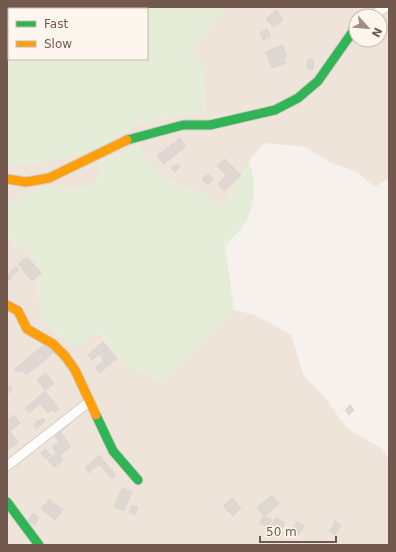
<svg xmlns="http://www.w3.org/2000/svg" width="396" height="552" font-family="'DejaVu Sans',sans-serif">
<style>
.residential{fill:#eee4da;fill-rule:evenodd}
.green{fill:#e5ecd8}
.building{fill:#dfd7d2;stroke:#ded4cf}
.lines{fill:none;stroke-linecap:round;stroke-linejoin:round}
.street-casing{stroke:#d4cdc7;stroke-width:11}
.fast-casing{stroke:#d6cec8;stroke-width:11}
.slow-casing{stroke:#d6cec8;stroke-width:11}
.street{stroke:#fefdfc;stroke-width:9}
.fast{stroke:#30b455;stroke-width:9}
.slow{stroke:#ff9f0a;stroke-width:9}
</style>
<rect width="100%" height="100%" fill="#f6f1ec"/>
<path class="residential" d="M227,7H389V178L375,187L356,171L331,163L305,147L264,143L253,155L222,209L202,194L172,181L152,167L138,145L97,162L102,173L93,185L70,191L55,185L12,203L7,220V166L37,163L99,148L142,122L206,112L202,68L191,50ZM356,16H380V40H356Z
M7,233L16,249L22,245L43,271L36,282L41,315L52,331H97L128,366L170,376L234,310L255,315L291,335L304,376L325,398L346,427L382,449L389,459V545H7Z"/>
<path class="green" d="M115,7H227L191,50L202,68L206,112L142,122L99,148L64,159L37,163L7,166V33H9V59H147V9H113Z
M138,145L152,167L172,181L202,194L222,209L249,162C256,181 256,201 247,220C243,229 232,238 225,246L234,310L170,376L157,380L128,366L98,331L77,347L52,331L41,315L36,282L43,271L22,245L16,249C4,228 6,226 11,203L39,188L55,185L71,191L93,185L102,173L97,162Z"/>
<path class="building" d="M276,10L283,19L274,27L266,19Z
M267,29L271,36L263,40L260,33Z
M282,45L287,56L270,63L266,52Z
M283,57L286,63L280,65L277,60Z
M308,59L314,60L313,69L307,68Z
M277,60L280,65L273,68L270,63Z
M180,138L186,146L164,164L157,156Z
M225,159L241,175L224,191L218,184L227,176L217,166Z
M177,164L180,167L175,172L171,168Z
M208,174L213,179L208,185L202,179Z
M27,257L41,273L32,281L18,264Z
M16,267L18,270L13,275L10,272Z
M9,273L12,277L8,281L7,274Z
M103,342L117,359L108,366L95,349Z
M46,344L53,353L47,358L39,349Z
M39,349L47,358L26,375L22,370L18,373L15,369Z
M95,349L99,354L92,360L88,355Z
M104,360L108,366L99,373L95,368Z
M46,373L54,384L45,390L37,380Z
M10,386L12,390L7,394V387Z
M45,391L59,409L55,412L53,410L48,413L36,399Z
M36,399L40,404L29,413L25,408Z
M350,405L354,410L349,415L345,410Z
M14,415L20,423L10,431L7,428V421Z
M43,418L45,421L37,429L33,425L38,420L39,421Z
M65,422L68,426L60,432L71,446L59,456L52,447L59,441L52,432Z
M7,428L18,442L7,451Z
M45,449L51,455L46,459L41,453Z
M57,452L63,460L54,467L48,460Z
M99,455L116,475L112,479L99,464L89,473L85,468Z
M122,488L132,492L124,511L114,507Z
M272,495L279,504L264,516L257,507Z
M232,498L241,508L233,516L223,506Z
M49,499L63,510L55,520L41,509Z
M132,505L138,507L135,515L129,512Z
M33,513L39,518L35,525L28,521Z
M264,516L272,520L268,527L260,523Z
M276,518L285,523L279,533L270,527Z
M335,521L341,525L335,535L330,531Z
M297,522L304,526L298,535L291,531Z"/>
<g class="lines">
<g class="street-casing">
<path id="street" d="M372,16L386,7
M7,466L89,402"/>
</g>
<g class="fast-casing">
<path id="fast" d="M127,140L183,125H210L275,110L298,98L318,81L356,27
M96,415L113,451L138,480
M7,502L39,545"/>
</g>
<g class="slow-casing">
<path id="slow" d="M7,179L26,182L49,178L127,140
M7,305L18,311L27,329L53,344L65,356L75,370L96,415"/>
</g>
<use href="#street" class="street"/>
<use href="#fast" class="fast"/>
<use href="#slow" class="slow"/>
</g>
<rect width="396" height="552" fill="none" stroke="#72594e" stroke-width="16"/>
<rect x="8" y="8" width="140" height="52" fill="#fdf6ee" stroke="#c5b7ae"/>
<rect x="16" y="21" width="20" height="6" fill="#30b455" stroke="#c5b7ae"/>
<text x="44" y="28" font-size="12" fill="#72594e">Fast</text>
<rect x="16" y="41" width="20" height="6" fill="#ff9f0a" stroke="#c5b7ae"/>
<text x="44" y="48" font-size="12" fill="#72594e">Slow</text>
<g transform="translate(368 28) rotate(117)"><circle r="19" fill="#fdf6ee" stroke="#c5b7ae"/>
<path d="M0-3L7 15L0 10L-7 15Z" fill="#a08e85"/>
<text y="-6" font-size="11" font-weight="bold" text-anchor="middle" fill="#72594e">N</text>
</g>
<path d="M260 536v6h76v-6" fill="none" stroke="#72594e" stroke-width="2"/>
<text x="266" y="536" font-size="12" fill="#72594e" stroke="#fdf6ee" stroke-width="3" paint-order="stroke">50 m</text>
</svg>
